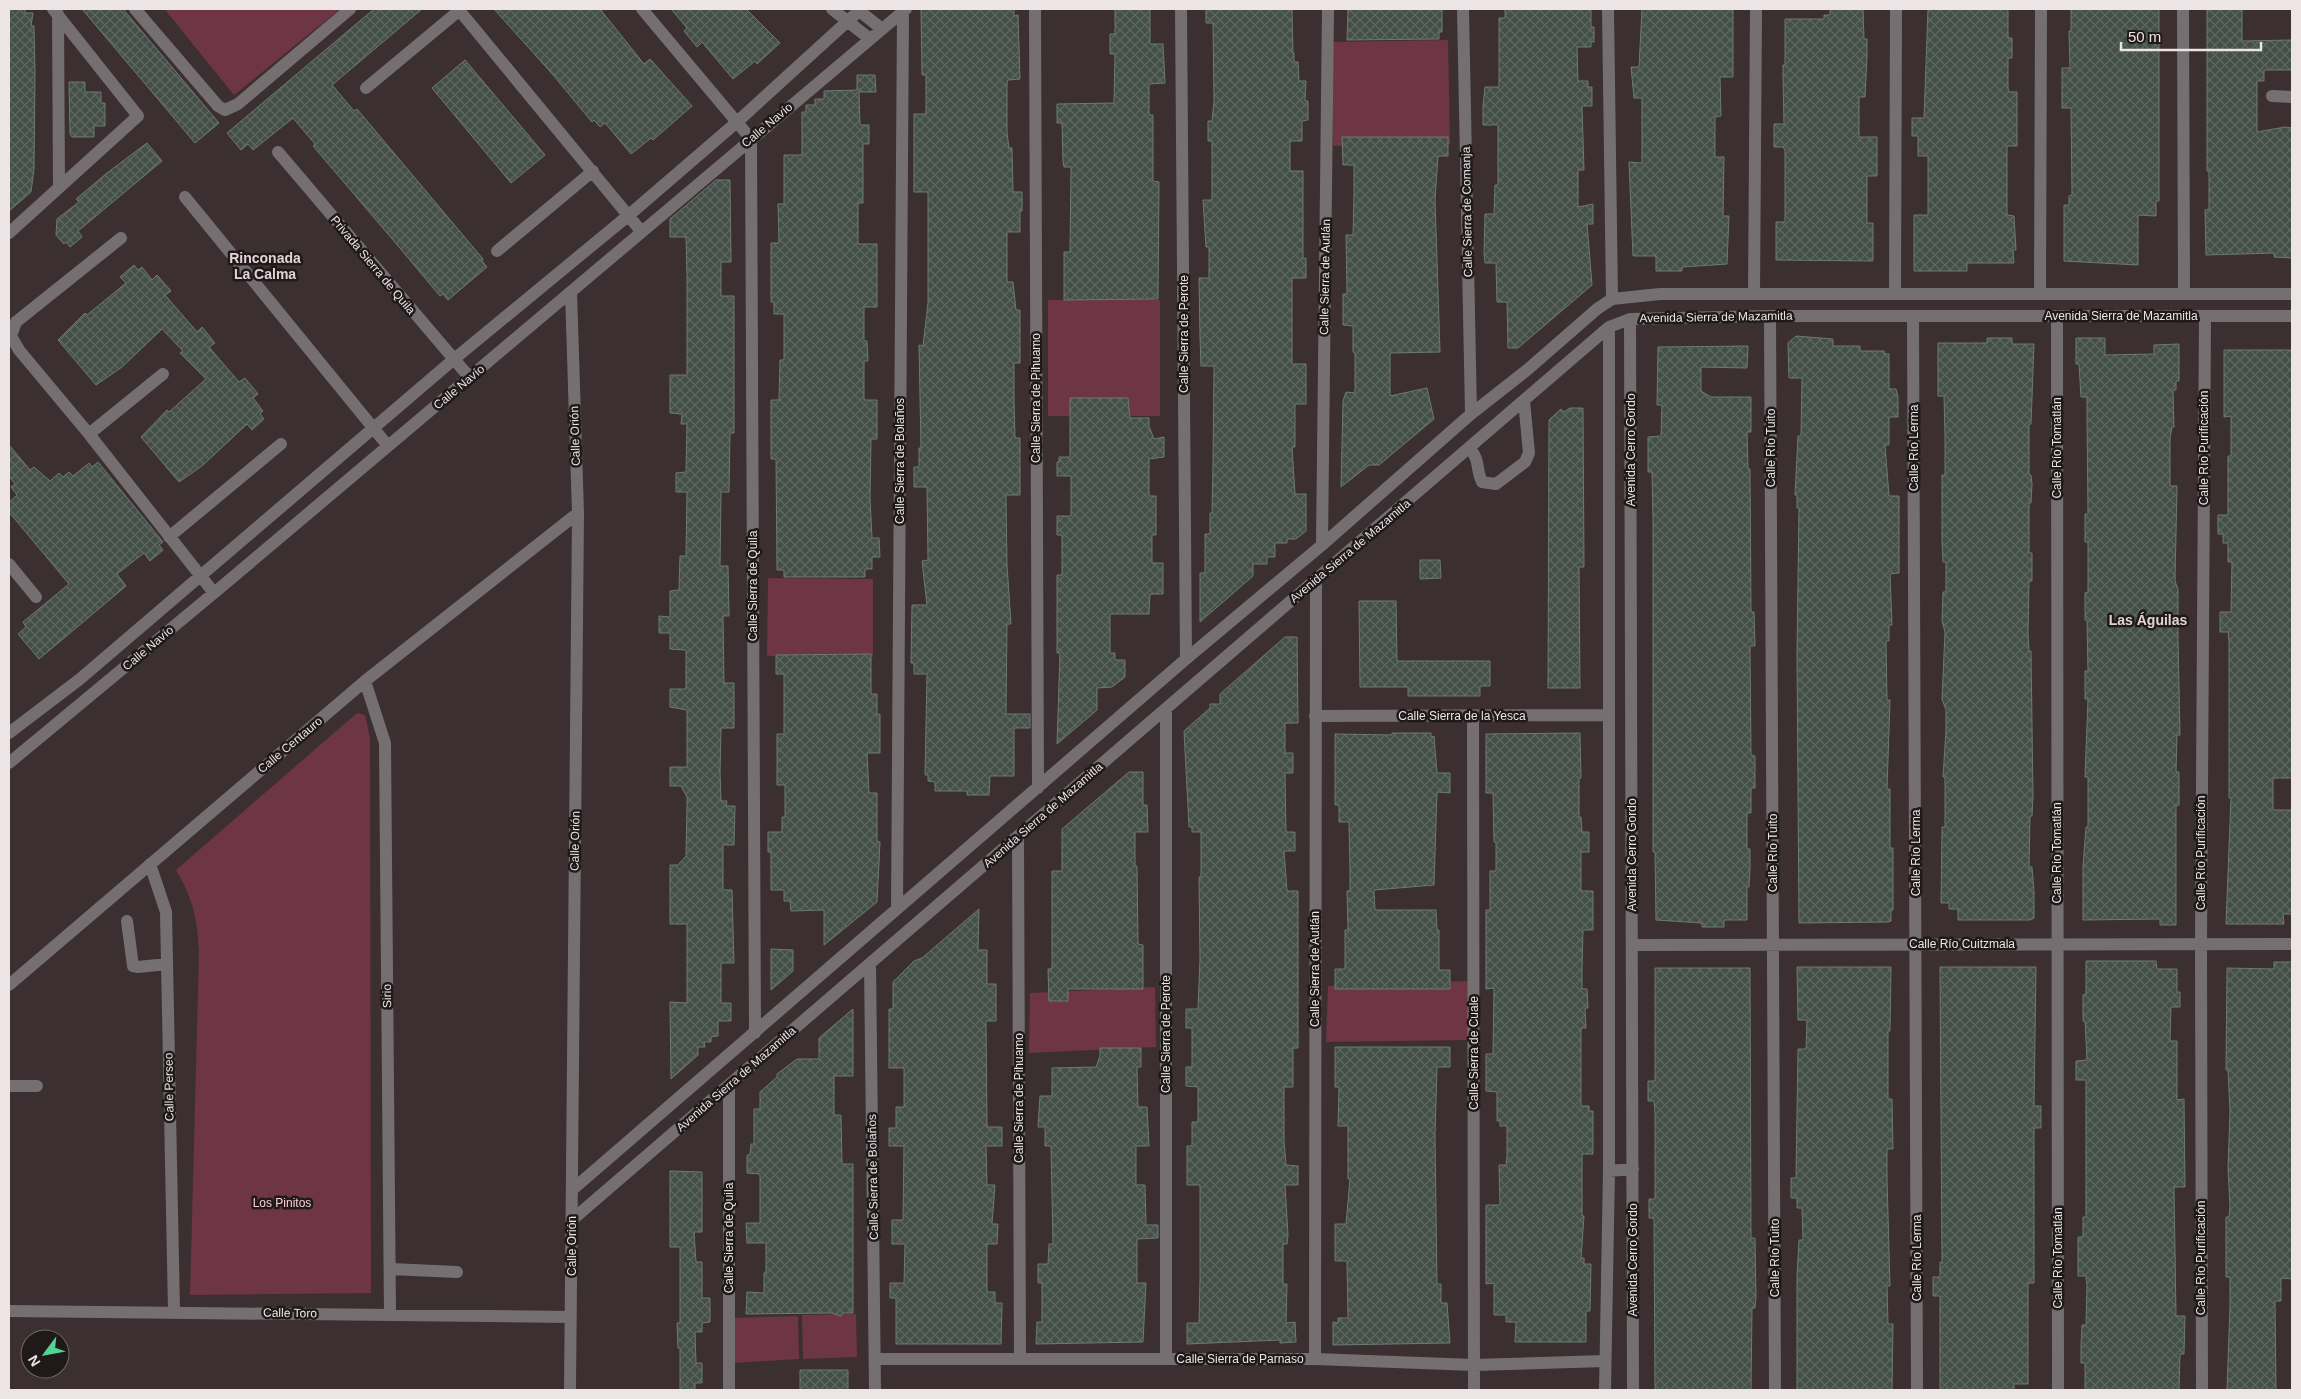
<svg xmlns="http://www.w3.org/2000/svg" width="2301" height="1399" font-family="Helvetica,sans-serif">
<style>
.green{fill:#6e3544}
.building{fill:url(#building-cross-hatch);stroke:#6c7a72}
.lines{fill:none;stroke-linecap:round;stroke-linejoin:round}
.minor{stroke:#766f71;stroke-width:12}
.labels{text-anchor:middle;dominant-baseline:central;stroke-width:5;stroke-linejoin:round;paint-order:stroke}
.street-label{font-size:12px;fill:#ece4e5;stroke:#1f191a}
.park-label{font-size:12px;fill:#f8ced7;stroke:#1f191a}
.neighbourhood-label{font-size:14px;font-weight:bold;fill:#e3d2d6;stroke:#1f191a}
</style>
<defs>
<pattern id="building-cross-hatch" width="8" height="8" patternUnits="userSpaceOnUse" patternTransform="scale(1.25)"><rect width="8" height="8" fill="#434f48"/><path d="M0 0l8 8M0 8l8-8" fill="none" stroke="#5e6862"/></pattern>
</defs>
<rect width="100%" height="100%" fill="#3c2f31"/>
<path class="green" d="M168,9H340L234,95L166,11Z
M1448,40L1450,144L1333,146L1331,42Z
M1048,300H1160V416H1048Z
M768,578L873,579V657L767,656Z
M357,713L365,715L370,738L371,1293L190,1295L199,951C197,917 193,899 176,870Z
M1468,981L1469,1040L1326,1042L1328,986Z
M1155,987L1156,1047L1029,1053L1030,993Z
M856,1314L857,1357L803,1359L802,1315Z
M798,1316L799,1359L733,1363V1318Z"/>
<path class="building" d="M9,9H25V13H33L31,26H34L35,72L34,169L31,192L9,211Z
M82,9H123L219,123L195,143Z
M374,9H422L332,85L354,111L357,109L483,259L482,261L487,267L448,300L443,294L440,296L399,247L313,146L315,144L293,118L253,150L248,144L241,150L227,133Z
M494,9H600L644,64L650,59L692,106L653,140L651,138L631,154L605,123L600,127L594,120L592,122L554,76Z
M671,9H746L780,43L757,64L755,61L733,79L702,42L697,47L684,31L687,28Z
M921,9H1014V16L1018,15L1020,79L1008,80L1007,83V133L1009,148H1012L1013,192H1022V211H1020V232H1007V282H1013L1016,310H1020V363H1014V398L1015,438H1020V495H1006L1007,565L1011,624H1007L1006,714H1030V728H1014V776H990L989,795H967V791H935V782L928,781V775H925L927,674H914V663H911L912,605H927L922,561L928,560L927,487H914V467H919V448H921L919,345L923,346L928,303V192H914V114H926V75H922Z
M1115,9H1150V44H1163L1165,83L1149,84V115H1153V181L1159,182L1158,299L1064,300V252H1070L1071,167H1064L1063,162L1062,123H1057V104L1114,103L1115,54H1110V34H1115Z
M1206,9H1292L1293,53H1294V62H1298L1299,81H1306L1305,101H1308V120L1302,121V141H1290V171H1303V259L1306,258V278H1292V364H1306V404H1295V447H1292L1295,494H1306V531L1296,539H1287V543H1275V557H1267V564H1253V576L1200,622V573H1205V534H1210V513H1212L1213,465L1214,366H1201L1200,337L1199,278H1209V247H1206L1203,200H1212V141H1208V121H1212L1214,101L1213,23H1206Z
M1348,9H1442V32H1439V39L1347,40Z
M1505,9H1591V27H1594V42H1591V47H1577L1578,81H1588V87H1592V106H1582L1584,170H1578V207L1593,204V224H1587L1592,285L1518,348H1508L1507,302H1497L1496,263H1485L1484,254L1485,214H1494L1495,185H1498V125H1483V106L1485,87H1499V18H1505Z
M1642,9H1733V77H1720L1721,116L1715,117V157H1724L1723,216H1729L1727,264L1682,267V271H1656V256H1633L1629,162L1642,163V98H1634L1631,67H1639Z
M1830,9H1863L1864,39H1867V57L1865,97H1859V137H1877V176H1867V223H1873V261L1776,260V222H1785V150L1783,147H1774V124H1784L1783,77V65H1785V19H1824V15H1830Z
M1928,9H2008V38H2012V58H2008V88L2009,92H2017V146H2007V215L2014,216L2016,250H2013L2014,263H1967V271H1914V215H1928V156H1918V136H1912V118H1924Z
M2071,9H2159V201H2156V216L2138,215V265L2064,261V205H2069V196L2072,195L2071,108H2062V68H2070L2069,31H2071Z
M2207,9H2242V41L2292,40V70H2264V81H2257V132L2285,127L2292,128V258L2274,257V253L2206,255L2205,210L2209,209V171H2207Z
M465,60L545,155L511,183L432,88Z
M857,75H875L876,92H859L860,125H869V144H863V203H858V244H877V307H864V341H867L868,361H864V400H877V439H871L870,498L872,538H879L880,557H872V569H865V577H784V570H777L776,459H771V400H779L780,360H784V314H774V302H771V243H779L778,204H784V155H802V112H806V105H815V99H824V91L857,90Z
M69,82H85V92H101V103H105V126H94V137H72L70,134Z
M1342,137H1448V156H1438L1435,200L1440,352L1390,353V396L1427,388L1434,419L1379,465H1369L1341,487L1343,401L1346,392L1355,393V353L1353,352V326L1343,325V294H1347L1346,235H1353L1354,195V165H1343Z
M147,143L162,161L78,231L82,237L70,247L66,242L64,244L56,235L57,219L79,202L76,199L107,173Z
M716,180H730L731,262H721V296H734V433H730L729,492H721L720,566H728L729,616H723L724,683H734V728H721L720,772L721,801H727L726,806H735L734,845H723V890H732L734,963H721V1003H731V1021H718V1036L711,1037V1042H704L705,1047H698V1055L671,1079L670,1002L687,1003V924H670V865H678L686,856L687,806V797L681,786H670V767H687V710L670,707V689H686V650L670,649V633H659V616L670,617V591L679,590L680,556H686L687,492H676V473L686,472L687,424H681L682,414L670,413V375H687V277L686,237H670V219Z
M134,265L138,270L142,267L152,280L157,275L171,291L165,295L197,332L202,327L215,343L209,347L220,360L239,382L245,378L258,394L253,398L263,411L260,414L264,419L252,430L247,424L202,466L179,482L141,437L167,410L169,412L206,379L180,353L183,351L162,329L122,367L96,385L58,340L85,313L87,315L126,283L120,277Z
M1796,336L1833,339V346H1860V351H1884L1885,354H1889V389H1896L1898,397V417H1889V445H1885L1889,496H1899V573L1890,574L1892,625H1889V641H1886L1887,700H1890L1887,789H1890V848H1893V910H1891V921L1888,922L1799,923L1797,653L1799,508H1797V495H1795L1798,436H1801L1802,378H1789L1788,343Z
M1987,338H2012V344H2034L2031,424H2029V475H2031L2032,484L2031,503H2029V553H2032V581H2029L2028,633L2029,651H2031L2033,797L2032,816H2030L2029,867H2032L2034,892V918L2030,920H1958V909H1949V903H1941L1942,827H1945V777H1943L1946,730V710L1942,699L1945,632L1942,621L1943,592H1946V562H1943L1942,542V475H1945V436L1944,396H1938V343H1987Z
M2076,338H2105V355L2154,354V345L2179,344V381H2176V390H2173L2174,427H2172L2170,438V486H2177L2175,581L2178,589V639L2180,735H2177L2176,772H2179V805L2176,806V925H2160V919L2083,920V866L2086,827H2088V777H2085L2088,699H2085V671H2088L2087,620H2085V593L2088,592V542H2085V514H2088L2087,416V397H2081L2079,364H2076Z
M1748,346L1747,368L1701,367V391L1711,397H1751V432H1747L1748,469H1750L1751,612H1754L1755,646H1750L1751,755L1755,756V788H1751V813H1747V849H1750V868L1749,887H1747V920H1724V927H1702V923L1656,920L1655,852H1653V519L1652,472H1648V437L1661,436L1662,405H1657L1658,347Z
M2224,350H2292V778H2273V810H2292V914H2283L2284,924H2226L2231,798H2229V641L2228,632H2220V612H2231L2232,562H2228V543H2223V534H2218V515H2228V456H2231V416L2224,417Z
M1070,398H1128L1130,418H1149V426L1154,439L1164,437V457L1149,459V496H1156V535H1152V563H1163V594H1150L1149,614H1110V653H1115V660H1125V677L1112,687L1097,688V710L1057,744L1060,653H1057V575H1062V535H1057V516H1071V476H1057V462H1059V457H1070Z
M1570,408H1583L1584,567H1579L1580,688H1548L1549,420L1561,409L1564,412Z
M9,445L30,470L34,467L50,481L59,473L63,477L69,472L73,476L89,463L92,467L98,462L163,542L159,545L163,550L150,561L144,553L117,574L126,586L39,659L18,634L26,627L23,622L69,584L9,512V502L17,495L11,487L15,484L9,476Z
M1420,560H1440L1441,578L1420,579Z
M1359,601H1396L1397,661H1490V686H1480V696H1408V687H1360Z
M1285,637H1297L1298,723H1285V753H1293V773H1285L1286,832H1295V851H1284L1287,891H1298V1048H1293V1087H1284V1140L1286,1165L1298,1166V1185H1285L1288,1235L1287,1244H1283V1284H1287L1286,1323L1295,1322L1296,1342L1280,1343V1340L1187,1344V1323H1199L1200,1279V1185H1187V1146H1192V1122H1198V1087L1186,1086V1067H1192V1028H1186V1009H1198L1200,959L1199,877H1201V832H1192V827H1189L1184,731L1210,708V704H1220V694Z
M871,654V694H877V715L880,714V753H867L869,793H877V841L880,842L877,902L824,945V910L791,911L790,901H784V890H771V852H768V832H782V817H785V785H777V734H784V674H776V655Z
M1392,733H1431V737L1434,736L1437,773H1450V793L1437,792L1434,885L1374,890L1375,910H1436L1437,930H1439V970H1450V989H1335V969H1345V930H1348L1347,891H1350V871L1349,822H1339V805H1335V734L1392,735Z
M1580,733L1581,778H1579V817H1581L1582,832H1589V852H1581V891H1593V930H1583L1582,969V989H1587L1588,1008H1585L1586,1028H1581V1106H1589V1111H1593V1154H1582V1216H1584L1581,1258H1584V1264H1591L1590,1311H1586V1342H1515L1516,1322H1506V1315H1494V1283L1486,1284V1205H1500L1499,1165H1506L1507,1156V1126H1500V1121H1497V1092L1486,1091V1054H1493L1494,988L1486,989V910H1490V871H1496V842H1494L1493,793H1486V734Z
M1129,772H1143V805H1147L1148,832H1135V866H1137L1138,944L1143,945V989H1068V1001H1049L1048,969H1052V871H1062V829Z
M979,909L978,950H987V984H996V1021H986L987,1127H1002V1146H986L987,1185H995L992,1224H998L997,1244H987V1292H995V1303H1002L1001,1344H896V1298H890V1283H904L905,1244H892V1220H903L904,1146H889V1128H896V1107H904V1068H889V1009H893V982L914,961L922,958Z
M771,949L793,950V971L771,990Z
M2086,961H2156L2157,969H2177V992H2180V1007H2171L2170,1041H2177V1100L2184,1099L2185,1187H2174L2176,1316H2185L2184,1354H2180L2179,1390H2085V1363H2081V1346L2082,1325H2086L2087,1285L2086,1276H2078V1237H2083V1217H2086V1080H2076V1061L2087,1060L2085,1021H2083V995L2086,994Z
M2274,962H2292V1279L2281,1278V1301H2275L2276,1390H2227L2230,1306V1277H2226V1217H2229L2230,1207L2228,1168L2230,1111L2228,1070H2226L2227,968L2274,969Z
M1797,967H1891L1890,1031H1888V1099H1892L1893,1149H1887V1178L1890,1286H1887L1888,1324H1893L1892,1390H1797V1276L1799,1240H1803L1802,1208H1797V1198H1791V1178H1796L1798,1049H1806L1807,1020H1798Z
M1940,967H2036L2034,1106H2041V1128H2034V1283H2028V1384H2014V1390H1940V1296H1933V1277H1940V1262L1942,1263Z
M1655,968H1750L1751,1238H1755L1756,1297L1755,1308H1752L1751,1390H1655L1654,1218H1649V1199H1655V1114L1654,1101H1648V1081H1655Z
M853,1009V1076H834V1115H841L842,1164H853V1313H843L841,1316L831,1313L746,1314L747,1292L764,1293V1273L766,1272V1243H747L746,1223H760V1174L747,1173V1155H750L751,1144H754V1109H760V1092L777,1077V1074L797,1059H819V1038Z
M1335,1047H1450V1067H1437L1435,1135L1437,1284H1441V1303H1447L1450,1343L1333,1345V1322L1338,1323V1318H1348L1347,1261H1335V1224H1346L1350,1179H1348V1126H1338L1339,1087H1335Z
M1100,1048H1141V1067H1137L1138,1107H1147L1149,1146H1136V1185H1145L1146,1225H1158V1238L1137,1239V1283H1146L1143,1342L1036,1344L1037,1322H1042V1283H1038V1264H1048L1049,1244H1053L1051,1146H1045V1127H1038L1040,1096H1052V1068L1096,1067L1100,1056Z
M670,1171L702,1172V1232H694L696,1262H702V1298H710V1322L702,1323V1332H695L696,1363H702V1383H695V1390H680V1348H678L677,1323H680V1247H670Z
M800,1370H848V1390H800Z"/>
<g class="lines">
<path class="minor" d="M135,9L218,106L225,110L238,104L350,9
M642,9L751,139L755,1033
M832,9L870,39
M857,9L882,29
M1035,9L1038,788
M1181,9L1186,659
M1463,9L1471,414
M1608,9L1612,299
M2183,9L2184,294
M459,10L641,231
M58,14L59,186
M366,88L461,9
M2272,96L2292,97
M278,152L470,378
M185,197L388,446
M9,233L138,116L53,9
M121,238L16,322L11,336L19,350L89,434L214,593
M497,251L593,171
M1754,294L1756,9
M1895,294L1896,9
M2040,294L2041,9
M1770,316L1775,1390
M1913,316L1917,1390
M2057,316L2058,1390
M1630,319L1633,1390
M89,434L163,374
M1470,448C1481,463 1475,467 1482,482L1496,484L1525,462L1529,453L1524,401
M169,537L281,444
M1322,545L1328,9
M9,564L36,597
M365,681L385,743L390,1314
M1166,709V1359
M1315,716L1608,715
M1473,716L1474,1390
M9,733L80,679L453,360L629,215L737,122L861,9
M9,763L214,593L906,9
M1018,837L1020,1359
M150,864L166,912L174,1311
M897,909L903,12
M127,921L133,966L138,967L167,964
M1633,945L2292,944
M870,964L875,1390
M9,985L365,681L578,513
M729,1085V1390
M9,1086H37
M1609,1171L1633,1169
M572,1190L1186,659L1322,545L1471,414L1527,370L1597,309L1612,299L1660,294H2292
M572,1220L1609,327L1630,319L1770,316H2292
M390,1269L457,1272
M9,1311L571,1317
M875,1359H1315L1474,1365L1605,1361
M1315,1359L1316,580
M570,1390L578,513L571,292
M1605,1390L1609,1171V327
M2202,1390L2201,944L2205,316"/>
</g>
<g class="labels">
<g class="street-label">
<text transform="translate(767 125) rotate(-40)">Calle Navío</text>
<text transform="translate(1467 212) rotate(-91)">Calle Sierra de Comanja</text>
<text transform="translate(373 265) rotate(50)">Privada Sierra de Quila</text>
<text transform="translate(1325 277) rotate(-89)">Calle Sierra de Autlán</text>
<text x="2121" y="316">Avenida Sierra de Mazamitla</text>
<text transform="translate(1716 317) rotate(-1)">Avenida Sierra de Mazamitla</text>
<text transform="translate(1184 334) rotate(-90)">Calle Sierra de Perote</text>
<text transform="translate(459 387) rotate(-40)">Calle Navío</text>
<text transform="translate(1036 398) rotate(-90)">Calle Sierra de Pihuamo</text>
<text transform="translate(575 436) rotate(-92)">Calle Orión</text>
<text transform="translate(1771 448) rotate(-90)">Calle Río Tuito</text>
<text transform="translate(1914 448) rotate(-90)">Calle Río Lerma</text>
<text transform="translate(2057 448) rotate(-90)">Calle Río Tomatlán</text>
<text transform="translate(2204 448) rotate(-90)">Calle Río Purificación</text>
<text transform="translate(1631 450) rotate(-90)">Avenida Cerro Gordo</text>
<text transform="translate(900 461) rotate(-90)">Calle Sierra de Bolaños</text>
<text transform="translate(1350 551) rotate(-40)">Avenida Sierra de Mazamitla</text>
<text transform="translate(753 586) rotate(-90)">Calle Sierra de Quila</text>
<text transform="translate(148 648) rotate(-40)">Calle Navío</text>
<text x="1462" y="716">Calle Sierra de la Yesca</text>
<text transform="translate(290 745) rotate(-40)">Calle Centauro</text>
<text transform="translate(1043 815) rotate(-41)">Avenida Sierra de Mazamitla</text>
<text transform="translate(575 841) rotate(-89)">Calle Orión</text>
<text transform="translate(1773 853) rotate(-90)">Calle Río Tuito</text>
<text transform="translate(1916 853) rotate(-90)">Calle Río Lerma</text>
<text transform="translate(2057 853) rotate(-90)">Calle Río Tomatlán</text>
<text transform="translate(2201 853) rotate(-90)">Calle Río Purificación</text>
<text transform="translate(1632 855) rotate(-90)">Avenida Cerro Gordo</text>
<text x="1962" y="944">Calle Río Cuitzmala</text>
<text transform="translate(1315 969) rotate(-90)">Calle Sierra de Autlán</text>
<text transform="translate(387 996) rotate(-91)">Sirio</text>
<text transform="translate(1166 1034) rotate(-90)">Calle Sierra de Perote</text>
<text transform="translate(1474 1053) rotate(-90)">Calle Sierra de Cuale</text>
<text transform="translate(736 1079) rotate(-41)">Avenida Sierra de Mazamitla</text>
<text transform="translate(169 1087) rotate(-91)">Calle Perseo</text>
<text transform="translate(1019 1098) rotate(-90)">Calle Sierra de Pihuamo</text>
<text transform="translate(873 1177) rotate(-91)">Calle Sierra de Bolaños</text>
<text transform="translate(729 1238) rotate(-90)">Calle Sierra de Quila</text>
<text transform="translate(572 1246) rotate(-90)">Calle Orión</text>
<text transform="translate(1775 1258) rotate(-90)">Calle Río Tuito</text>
<text transform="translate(1917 1258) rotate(-90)">Calle Río Lerma</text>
<text transform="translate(2058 1258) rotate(-90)">Calle Río Tomatlán</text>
<text transform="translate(2201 1258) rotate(-90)">Calle Río Purificación</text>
<text transform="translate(1633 1260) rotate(-90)">Avenida Cerro Gordo</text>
<text transform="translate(290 1313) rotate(1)">Calle Toro</text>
<text x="1240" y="1359">Calle Sierra de Parnaso</text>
</g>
<g class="park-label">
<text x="282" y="1203">Los Pinitos</text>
</g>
<g class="neighbourhood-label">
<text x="265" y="258">Rinconada<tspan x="265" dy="16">La Calma</tspan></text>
<text x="2148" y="620">Las Águilas</text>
</g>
</g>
<rect width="2301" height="1399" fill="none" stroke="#ece4e5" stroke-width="20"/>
<g transform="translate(45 1354) rotate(238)"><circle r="24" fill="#1f191a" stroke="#716a6b"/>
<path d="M0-4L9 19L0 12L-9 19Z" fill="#55d395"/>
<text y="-8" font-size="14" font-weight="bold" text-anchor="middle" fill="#ece4e5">N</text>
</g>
<path d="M2121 42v8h140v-8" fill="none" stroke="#ece4e5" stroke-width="2.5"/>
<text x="2128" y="42" font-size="15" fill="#ece4e5" stroke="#1f191a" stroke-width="4" paint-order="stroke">50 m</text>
</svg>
